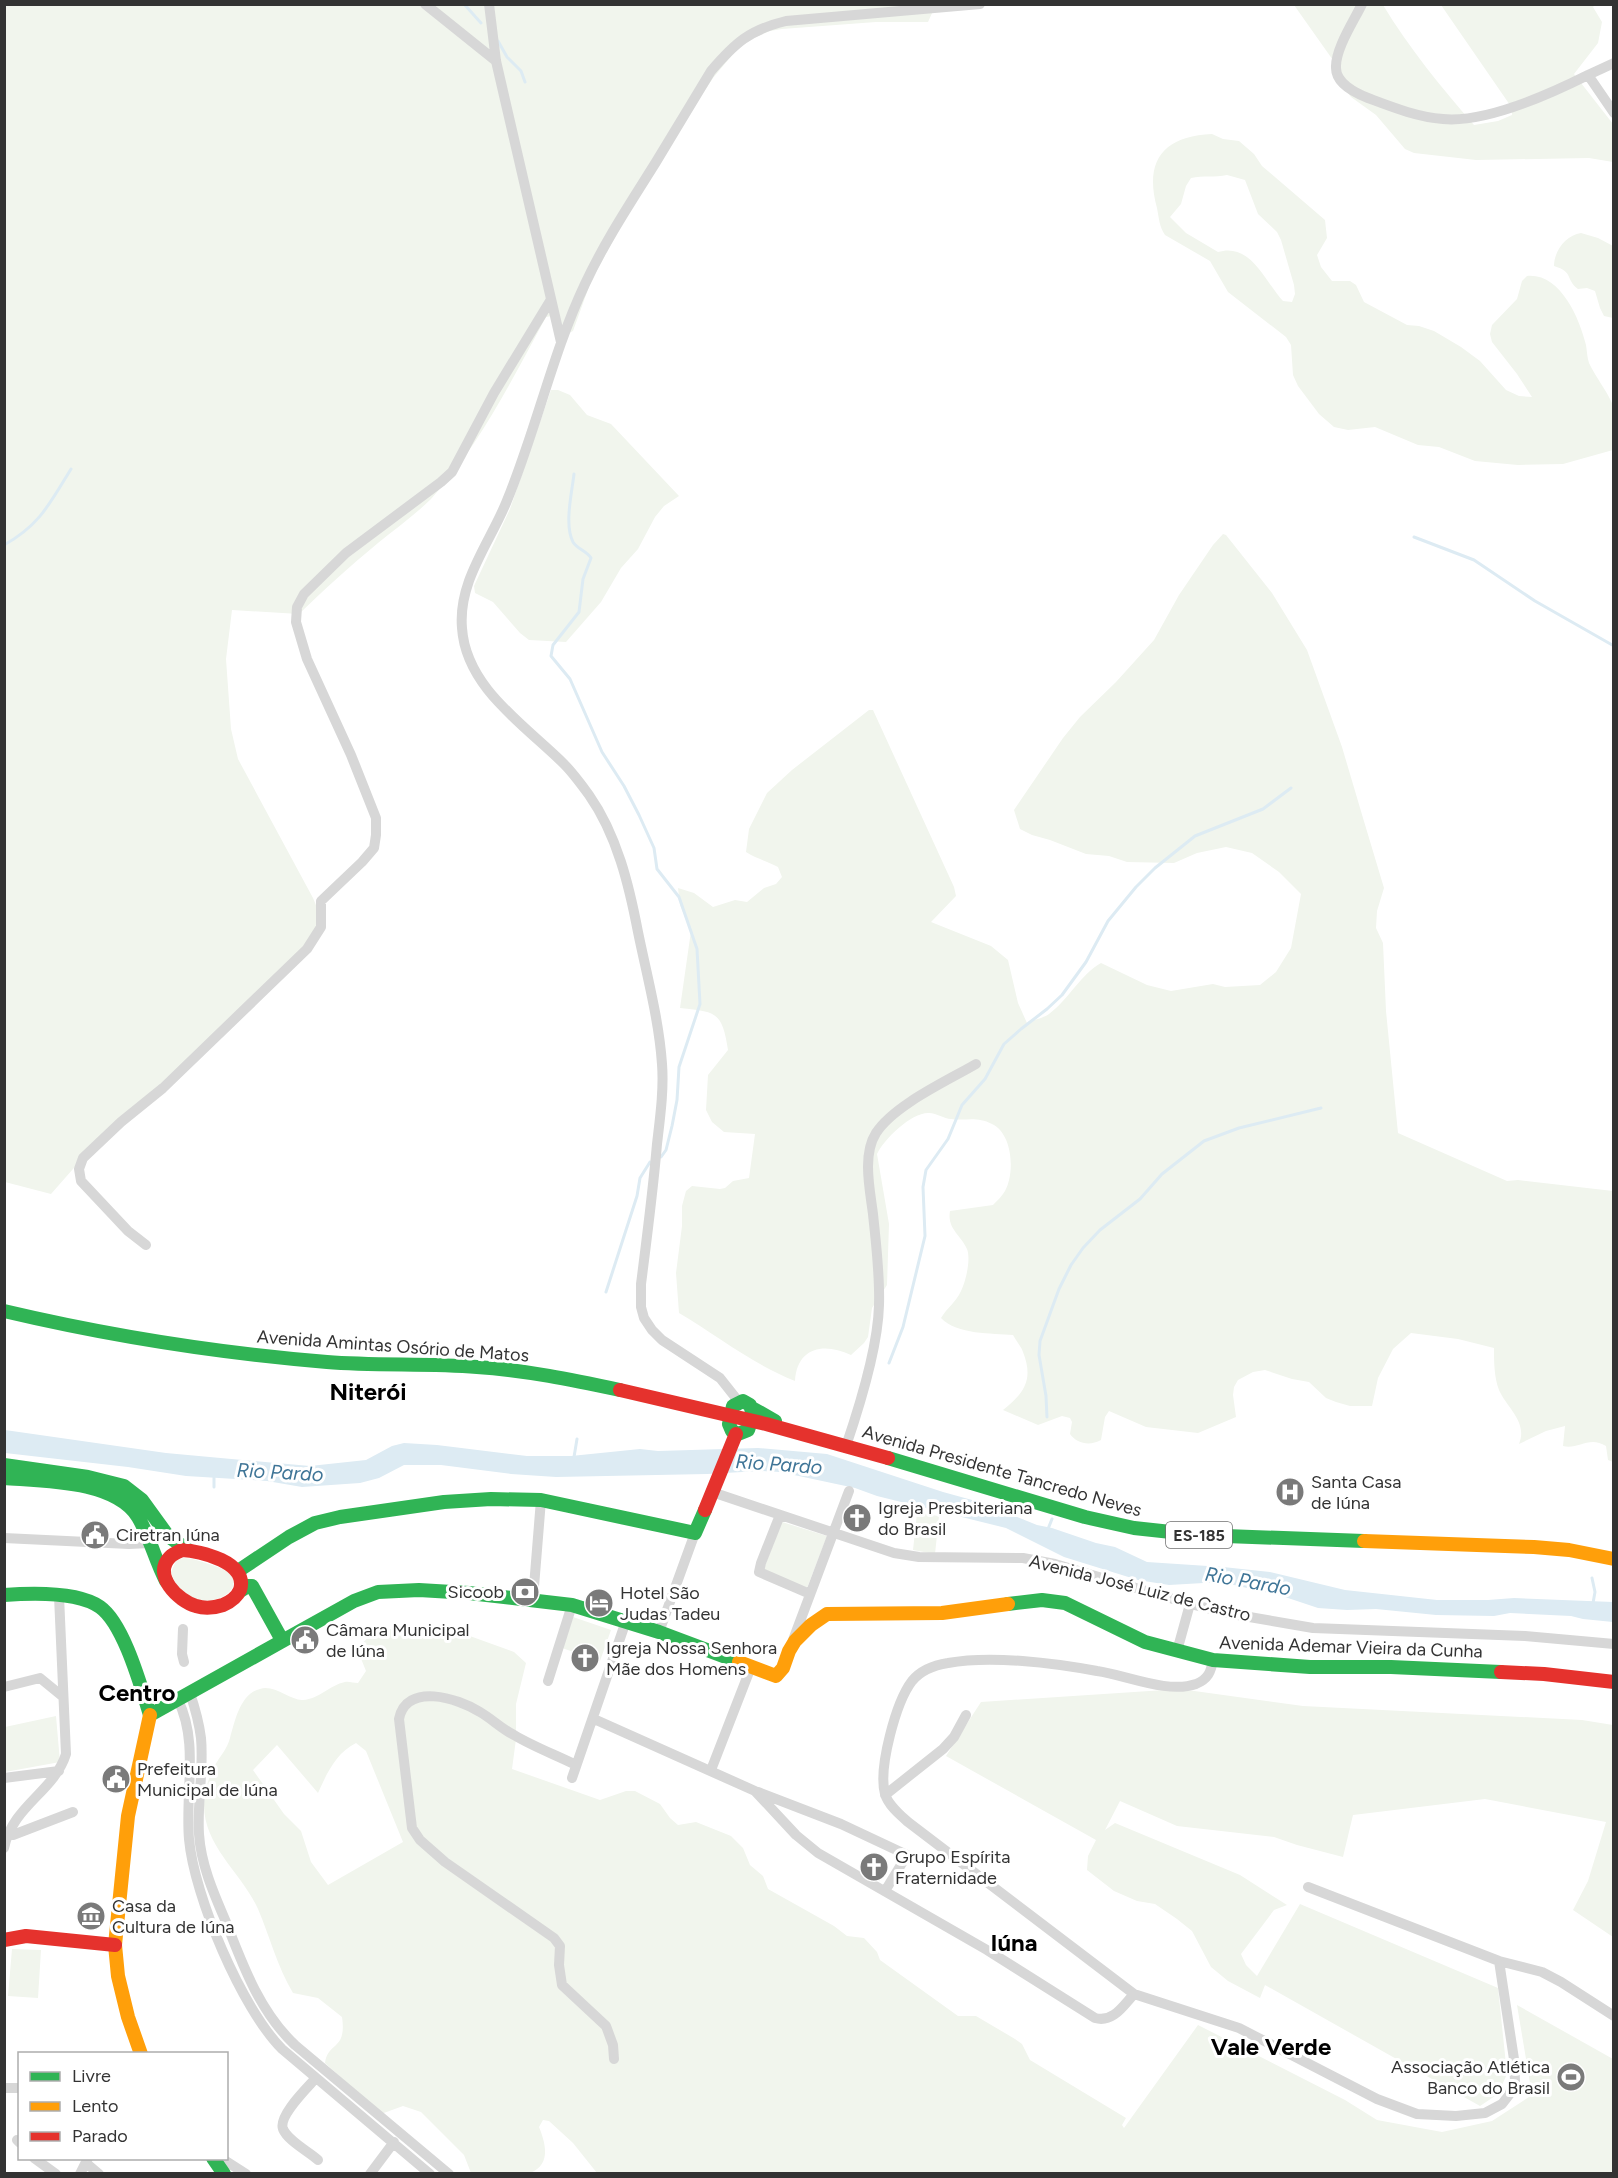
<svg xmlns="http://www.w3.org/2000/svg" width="1618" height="2178" font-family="Figtree,sans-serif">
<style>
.green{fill:#f1f5ed;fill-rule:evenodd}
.water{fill:#ddebf3}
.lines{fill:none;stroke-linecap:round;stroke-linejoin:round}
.stream{stroke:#ddebf3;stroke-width:3}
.street{stroke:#d7d7d7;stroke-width:10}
.fast{stroke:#30b455;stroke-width:14}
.slow{stroke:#ff9f0a;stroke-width:14}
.jam{stroke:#e5322d;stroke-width:14}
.labels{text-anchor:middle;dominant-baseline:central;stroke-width:6;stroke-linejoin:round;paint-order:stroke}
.shield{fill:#fff;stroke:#707070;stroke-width:1.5}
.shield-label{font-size:16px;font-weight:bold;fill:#333}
.street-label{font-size:18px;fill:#333;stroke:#fff}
.poi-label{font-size:18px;fill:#333;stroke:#fff;text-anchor:start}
.water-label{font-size:20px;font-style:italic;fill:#3f7597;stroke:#fff}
.district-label{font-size:24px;font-weight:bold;fill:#000;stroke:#fff}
</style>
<rect width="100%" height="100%" fill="#fff"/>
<path class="green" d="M5,5H934L933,11L928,22H876L782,29L770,31L751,39L738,48L713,78L651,171L591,281L573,331L569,333L552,316L546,317C512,380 479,446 431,499C415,515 395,529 378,543C350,566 325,589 299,614L232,610L226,659L231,729L238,759L313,898L323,922L324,929L80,1161L51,1194L5,1182Z
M1294,5H1383C1409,48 1441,87 1474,125L1498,121L1512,115V108L1441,5H1595L1593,7L1602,22L1598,43L1574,74L1613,124V162L1589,158L1476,160L1414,153L1405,149L1376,115L1351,97L1334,75L1335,63Z
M1212,134L1223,139L1239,141L1254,154L1262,166L1325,220L1327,238L1317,255L1321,267L1332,281H1350L1356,285L1364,302L1407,325L1419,326L1434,331L1461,347L1480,361L1506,390L1519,396L1532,397L1517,374L1492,342L1490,334L1492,325L1517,299L1522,281L1527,276C1560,273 1579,317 1586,345C1587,351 1587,357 1589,363C1595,376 1611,397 1614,408C1616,421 1614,437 1613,450L1563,464L1518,465L1475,461L1439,447L1418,445L1375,427L1348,430L1334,427L1319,414L1298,386L1293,375L1291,345L1286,337L1228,292L1210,261L1165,235C1159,226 1159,218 1157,208C1144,161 1163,136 1212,134ZM1227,175L1245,180L1258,214L1277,232L1281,240L1294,285L1295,294L1292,302L1283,301C1265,282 1251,242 1218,252L1186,233L1170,217L1181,204L1186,186L1191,178C1203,175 1215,178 1227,175Z
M1581,233L1598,238L1613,246V318L1604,316L1600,308L1595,291L1587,288L1578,289C1565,279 1574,272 1554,266C1554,251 1566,235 1581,233Z
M551,390H558L570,395L587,415L611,424L679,496L664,506L655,517L638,549L621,568L601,602L566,642L529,640L520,633L493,602L475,593L474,586L510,509Z
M1223,534L1226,535L1272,593L1307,650L1342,747L1363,818L1384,888L1377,911L1376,928L1383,943L1386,1011L1398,1133L1507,1181L1518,1180L1613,1191V1462L1608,1460L1606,1446C1589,1435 1578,1450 1563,1446L1565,1426L1546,1431L1519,1444C1528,1422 1507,1408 1499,1390C1494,1377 1494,1361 1494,1348L1458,1339L1411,1333L1393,1349L1378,1378L1372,1406H1350L1336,1402L1326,1398L1309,1382L1292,1379L1265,1370L1253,1372L1238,1380L1234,1387L1233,1395L1236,1417L1198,1433L1146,1427L1109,1411L1105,1417L1101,1440C1090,1446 1077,1444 1070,1434L1072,1422L1070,1418L1062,1416L1038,1425L1003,1410C1024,1393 1034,1380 1023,1352C1021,1346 1016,1341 1013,1335C992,1333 957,1335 941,1318C947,1308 956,1302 961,1291C966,1281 971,1259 967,1249C960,1234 947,1229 950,1211L993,1205C997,1201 1002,1196 1005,1191C1015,1173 1013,1134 992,1124C977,1116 966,1121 951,1119C944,1119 937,1113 929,1113C912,1112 884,1139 877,1154L889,1224L887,1285L872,1308L868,1337L864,1343L851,1355C824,1342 797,1347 795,1381C752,1364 718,1336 679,1313L676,1273L682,1226V1206L686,1191L692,1186L720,1189L725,1188L733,1181L749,1178L755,1134L724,1132L712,1122L706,1110L708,1075L728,1050C722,1011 716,1012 680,1008L691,931L680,905L678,888L694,893L713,907L735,900L747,902L764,888L776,884L782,877L778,867C767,861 757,859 746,852L749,829L767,793L792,770L869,710H873L954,887L956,896L931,922L991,946L1008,960L1018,1003L1027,1023C1034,1020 1043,1018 1049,1014C1069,999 1081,974 1101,963L1147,985L1171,991L1213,984L1225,987L1260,985L1276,972L1291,948L1301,894L1279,872L1252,853L1226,847L1197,853L1174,863L1127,862L1109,856L1086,854L1050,840L1032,835L1020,829L1014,810L1063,738L1080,717L1116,682L1154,640L1179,595L1213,545Z
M917,1513L939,1516L935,1554L913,1550Z
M782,1522L827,1536L807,1588L763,1571Z
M183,1558C194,1558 205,1563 215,1566C270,1584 188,1631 171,1572L176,1561Z
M573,1617L611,1630L600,1661L562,1648Z
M445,1624L455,1627L456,1631L514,1652L526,1663L516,1704V1739L512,1769L600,1800L626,1791H635L660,1804L670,1818L678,1825L696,1822L731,1836L743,1848L750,1865L763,1876L768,1889L834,1926L847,1936L864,1938L877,1952L880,1960L958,2016H976L1015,2039L1022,2044L1030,2060L1126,2118L1122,2125L1124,2128L1198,2025L1345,2100L1377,2120L1442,2132L1492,2121L1532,2095L1517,2005L1613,2059V2173H597L573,2143L549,2121L543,2120L539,2127C546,2144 551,2165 530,2173H471L464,2155L421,2112L403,2106L381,2114L325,2063C328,2041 347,2051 342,2017L318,1998L293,1993C277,1966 270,1937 258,1909C242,1873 204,1847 204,1805C204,1792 209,1776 215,1765C221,1755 227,1749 230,1738C235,1721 240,1694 260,1689C274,1684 291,1701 303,1700C319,1699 330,1685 345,1682C348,1681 354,1683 358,1683L366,1671L358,1651C369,1622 419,1628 445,1624ZM356,1743L366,1751L403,1842L328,1885L311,1862L301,1831L284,1814L253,1770L277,1745L318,1793C327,1773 336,1753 356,1743Z
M1180,1689L1303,1706L1582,1720L1613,1725V1937L1573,1910L1588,1881L1606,1822L1485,1799L1353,1815L1343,1857L1297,1845L1274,1837L1177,1826L1120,1801L1105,1830L1115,1823L1240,1875L1287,1905L1274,1910L1241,1954L1246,1965L1257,1976L1300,1904L1498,1988L1507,2074L1498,2094L1480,2106L1265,1985L1260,1998L1228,1981L1211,1967L1192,1931L1177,1919L1155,1904L1137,1901L1114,1891L1087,1870L1088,1856L1096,1840L946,1756L981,1702Z
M56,1716L60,1762L5,1772V1727Z
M12,1949L41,1950L38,1998L8,1996Z"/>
<path class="water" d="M5,1430L166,1453L310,1466L366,1460L392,1446L404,1443L437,1445L527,1456H571L640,1449L658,1451L758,1448L827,1454L943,1492L983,1503L1037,1525L1052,1528L1096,1543L1115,1547L1147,1562L1223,1567L1270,1572L1345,1590L1437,1600H1488L1514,1598L1613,1602V1622L1583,1619L1571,1616L1510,1613L1494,1616L1436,1615L1376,1609L1347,1610L1318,1608L1282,1596L1221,1582L1169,1585L1138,1580L1064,1557L1006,1528L877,1496L855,1488L780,1472L760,1471L707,1474L556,1477L511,1474L441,1465H404L379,1478L360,1483L302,1487L267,1481L186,1476L128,1467L5,1453Z"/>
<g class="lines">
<path class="stream" d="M464,4L481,23
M498,41L507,57L521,71L525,82
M574,474C572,492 564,525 573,542C577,549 587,551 591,558L583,579L579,612L553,645L551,656L570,679L602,752L624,786L639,815L654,848L657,869L679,897L697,949L700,1004L679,1067L677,1100L672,1126L666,1150L661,1157
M1414,537L1474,560L1535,601L1614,646
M4,545C40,525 50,503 71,469
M606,1292L637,1196L640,1178L650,1162
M889,1363L903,1327L925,1236L923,1187L926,1170L948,1139L962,1105L985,1079L1004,1044L1021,1029L1047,1009L1062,995L1086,962L1108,921L1136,887L1155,868L1195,836L1263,809L1291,788
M1047,1417L1046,1396L1039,1355L1040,1341L1059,1289L1071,1265L1083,1248L1100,1230L1140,1199L1162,1174L1204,1141L1239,1128L1321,1108
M574,1457L577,1439
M214,1477V1487
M1048,1529L1052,1519
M1592,1578L1595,1592L1593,1603"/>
<path class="street" d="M425,4L496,61
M489,4L496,61L561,342
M1362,4C1354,21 1335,49 1336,68C1336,83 1355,93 1368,98C1392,107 1417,117 1443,119C1485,123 1550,94 1588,75L1614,113
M1588,75L1614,63
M146,1245L128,1231L81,1181L79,1169L83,1158L121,1122L163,1088L307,949L321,927V901L362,862L374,848L376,835V818L351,755L307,659L296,622L297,607L304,594L346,553L441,482L452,472L494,393L550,301
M739,1402L720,1378L662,1340L652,1330L644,1318L641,1307V1284C647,1237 653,1191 657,1144C660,1118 664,1090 662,1064C659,1020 647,976 638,932C629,885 617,835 589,795C581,784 573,773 564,764C525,725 466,688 462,628C458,582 489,544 506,503C536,431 552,354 585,284C605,241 631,202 656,162C674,132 693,101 711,71C735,43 749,30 786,21L980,4
M846,1446C860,1405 878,1348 879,1305C880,1274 876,1244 873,1214C870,1190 862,1155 876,1133C894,1105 947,1081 976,1064
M712,1492L894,1553L919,1557L1023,1558L1055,1564L1190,1604L1232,1614L1313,1628L1525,1636L1614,1644
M780,1515L761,1563L759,1572L810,1594
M4,1538L129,1544L150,1543
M533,1599L541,1500
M183,1629L182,1654L184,1662
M659,1632L695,1533
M793,1640L849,1491
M1177,1651L1190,1604
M1213,1660C1211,1672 1208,1679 1196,1684C1168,1694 1126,1675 1097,1671C1054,1663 991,1655 948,1663C935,1665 921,1670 912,1681C896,1702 878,1768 885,1794C888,1805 900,1815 908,1822L1134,1994L1239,2028L1377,2099L1417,2114L1456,2116L1485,2113L1502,2104L1509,2095L1515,2081L1514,2059L1499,1961
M548,1681L572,1605
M4,1687L40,1678L62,1696
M190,1693C195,1708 199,1722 201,1738C204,1770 197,1802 199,1834C201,1865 214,1894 226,1922C243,1966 260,2012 295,2045L449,2174
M178,1700C199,1742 185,1793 189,1839C194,1896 242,2009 282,2049L430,2174
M594,1719L755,1791L796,1835L818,1853L987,1950L1095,2018C1113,2023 1123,2006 1134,1994
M576,1765C556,1755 534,1747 514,1735C502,1729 492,1719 480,1712C458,1698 406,1682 399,1719L412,1828L420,1840L445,1862L554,1938L560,1946L559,1965L562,1985L606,2026L613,2045L614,2059
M711,1770L751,1667
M4,1778L59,1771
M572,1778L626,1621
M758,1792L841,1824L907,1855L885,1891
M885,1795L943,1749L954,1737L966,1715
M7,1834L13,1835L73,1812
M4,1848C13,1805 54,1792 66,1754L59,1596
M1308,1887L1499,1961L1542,1972L1561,1982L1614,2016
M315,2079C307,2088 278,2116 283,2129C288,2141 308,2151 318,2160
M4,2088H20
M17,2140L20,2143
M34,2158L56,2174
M221,2158L246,2174
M86,2163L99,2174
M80,2174L88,2158
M370,2174L394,2142"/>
<path class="fast" d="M4,1311C110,1336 218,1353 327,1362C377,1366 427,1363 477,1367C525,1370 573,1380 620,1390
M743,1401L750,1405L753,1415L748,1430L738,1434L732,1431L729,1424L733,1406Z
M752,1408L775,1421
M888,1458L1085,1517L1134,1528L1199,1535L1364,1541
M4,1465L88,1477L124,1486L142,1500L168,1536L188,1550
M4,1478C43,1481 115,1480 138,1517C150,1537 155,1560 166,1581
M238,1571L289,1537L315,1523L340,1517L444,1502L491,1499L541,1500L695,1533L705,1510
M240,1591L248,1586H252L282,1640
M4,1595C31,1593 77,1591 100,1607C124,1624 141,1687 150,1715
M1008,1604L1042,1600L1065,1603L1145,1642L1213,1660L1310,1667H1391L1501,1672
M150,1715L354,1601L378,1592L419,1590L469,1593L572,1605L659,1632L739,1662
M213,2158L224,2174"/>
<path class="slow" d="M1364,1541L1534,1547L1569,1550L1614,1559
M739,1662L776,1676L783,1668L789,1651L795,1641L811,1625L827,1614L942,1613L1008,1604
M141,2054L128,2017L118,1976L115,1945L128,1816L150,1715"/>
<path class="jam" d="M620,1390L766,1424L888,1458
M705,1510L736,1434
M182,1550C200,1551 249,1562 240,1590C237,1597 230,1602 223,1605C214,1608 205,1609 196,1606C178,1601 152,1575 170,1557C173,1554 178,1552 182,1550Z
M1501,1672L1544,1674L1614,1682
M4,1940L26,1936L115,1945"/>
</g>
<defs>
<g id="hospital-disc" transform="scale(1.5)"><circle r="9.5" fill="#7a7a7a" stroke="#fff"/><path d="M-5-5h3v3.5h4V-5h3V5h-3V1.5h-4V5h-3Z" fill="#fff"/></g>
<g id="church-disc" transform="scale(1.5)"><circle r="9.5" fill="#7a7a7a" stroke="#fff"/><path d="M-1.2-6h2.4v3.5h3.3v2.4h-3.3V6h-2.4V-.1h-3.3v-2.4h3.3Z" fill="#fff"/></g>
<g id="civic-disc" transform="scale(1.5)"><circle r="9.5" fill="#7a7a7a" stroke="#fff"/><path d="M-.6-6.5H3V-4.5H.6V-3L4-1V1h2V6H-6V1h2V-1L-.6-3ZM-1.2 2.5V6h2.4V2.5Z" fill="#fff"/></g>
<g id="bank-disc" transform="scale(1.5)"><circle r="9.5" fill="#7a7a7a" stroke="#fff"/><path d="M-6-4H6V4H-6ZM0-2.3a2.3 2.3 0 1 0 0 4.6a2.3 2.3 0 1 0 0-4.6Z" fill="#fff"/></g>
<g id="hotel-disc" transform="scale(1.5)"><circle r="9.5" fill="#7a7a7a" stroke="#fff"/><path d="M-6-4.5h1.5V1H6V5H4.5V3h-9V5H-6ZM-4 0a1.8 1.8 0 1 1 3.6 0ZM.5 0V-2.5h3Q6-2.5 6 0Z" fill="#fff"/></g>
<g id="museum-disc" transform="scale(1.5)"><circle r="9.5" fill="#7a7a7a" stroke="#fff"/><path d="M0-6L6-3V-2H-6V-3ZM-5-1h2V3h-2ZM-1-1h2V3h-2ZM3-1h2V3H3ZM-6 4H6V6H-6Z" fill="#fff"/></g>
<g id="stadium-disc" transform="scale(1.5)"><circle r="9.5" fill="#7a7a7a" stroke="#fff"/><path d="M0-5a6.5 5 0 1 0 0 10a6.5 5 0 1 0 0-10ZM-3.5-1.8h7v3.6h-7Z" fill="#fff"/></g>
</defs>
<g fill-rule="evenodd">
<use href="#hospital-disc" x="1290" y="1492"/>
<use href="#church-disc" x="857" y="1518"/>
<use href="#civic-disc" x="95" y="1535"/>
<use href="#bank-disc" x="525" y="1592"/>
<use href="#hotel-disc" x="599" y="1603"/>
<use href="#civic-disc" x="305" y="1640"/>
<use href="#church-disc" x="585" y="1658"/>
<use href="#civic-disc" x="116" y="1779"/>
<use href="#church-disc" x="874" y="1867"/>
<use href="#museum-disc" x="91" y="1916"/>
<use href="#stadium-disc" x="1571" y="2077"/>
</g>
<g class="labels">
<rect class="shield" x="1166" y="1522" width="66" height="26" rx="4.5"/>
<g class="shield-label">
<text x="1199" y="1535">ES-185</text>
</g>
<g class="street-label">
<text transform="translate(393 1346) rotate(4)">Avenida Amintas Osório de Matos</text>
<text transform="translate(1002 1471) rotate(16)">Avenida Presidente Tancredo Neves</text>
<text transform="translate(1140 1588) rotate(14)">Avenida José Luiz de Castro</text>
<text transform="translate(1351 1647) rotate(2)">Avenida Ademar Vieira da Cunha</text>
</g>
<g class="poi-label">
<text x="1311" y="1482">Santa Casa<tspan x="1311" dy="21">de Iúna</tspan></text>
<text x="878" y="1508">Igreja Presbiteriana<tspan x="878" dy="21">do Brasil</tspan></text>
<text x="116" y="1535">Ciretran Iúna</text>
<text x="504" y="1592" text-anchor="end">Sicoob</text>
<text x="620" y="1593">Hotel São<tspan x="620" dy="21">Judas Tadeu</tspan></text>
<text x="326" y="1630">Câmara Municipal<tspan x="326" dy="21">de Iúna</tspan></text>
<text x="606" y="1648">Igreja Nossa Senhora<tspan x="606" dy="21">Mãe dos Homens</tspan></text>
<text x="137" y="1769">Prefeitura<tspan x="137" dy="21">Municipal de Iúna</tspan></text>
<text x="895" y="1857">Grupo Espírita<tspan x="895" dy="21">Fraternidade</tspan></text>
<text x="112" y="1906">Casa da<tspan x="112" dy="21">Cultura de Iúna</tspan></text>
<text x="1550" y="2067" text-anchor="end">Associação Atlética<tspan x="1550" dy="21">Banco do Brasil</tspan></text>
</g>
<g class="water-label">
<text transform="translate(779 1464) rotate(4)">Rio Pardo</text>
<text transform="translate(280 1472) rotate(3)">Rio Pardo</text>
<text transform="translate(1248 1581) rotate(10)">Rio Pardo</text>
</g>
<g class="district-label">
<text x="368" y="1391">Niterói</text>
<text x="137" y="1692">Centro</text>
<text x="1014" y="1942">Iúna</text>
<text x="1271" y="2046">Vale Verde</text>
</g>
</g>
<rect width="1618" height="2178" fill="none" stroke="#333333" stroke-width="12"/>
<rect x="18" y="2052" width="210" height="108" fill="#ffffff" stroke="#adadad" stroke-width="1.5"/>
<rect x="30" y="2072" width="30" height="9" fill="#30b455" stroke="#adadad" stroke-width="1.5"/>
<text x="72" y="2082" font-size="18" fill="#333333">Livre</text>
<rect x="30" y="2102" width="30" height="9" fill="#ff9f0a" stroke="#adadad" stroke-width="1.5"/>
<text x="72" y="2112" font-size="18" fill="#333333">Lento</text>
<rect x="30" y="2132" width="30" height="9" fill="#e5322d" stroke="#adadad" stroke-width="1.5"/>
<text x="72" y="2142" font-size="18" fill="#333333">Parado</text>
</svg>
